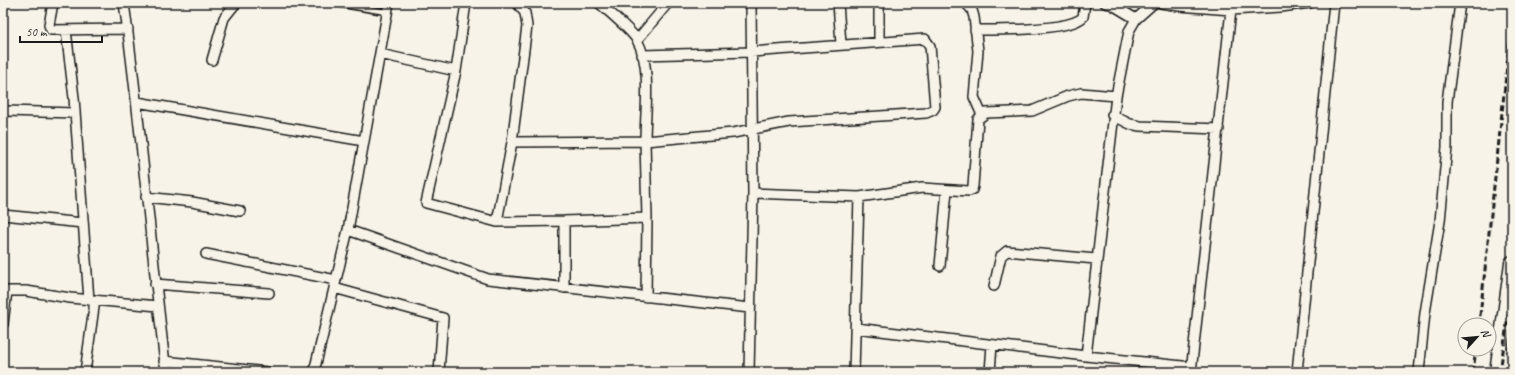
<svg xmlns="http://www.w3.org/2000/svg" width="1515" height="375" font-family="Caveat,sans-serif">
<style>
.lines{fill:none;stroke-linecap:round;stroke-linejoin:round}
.service-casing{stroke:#1c1c1c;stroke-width:8}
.minor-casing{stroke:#1c1c1c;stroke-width:12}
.trunk-casing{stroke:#1c1c1c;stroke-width:17}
.service{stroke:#f7f3e8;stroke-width:4.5}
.minor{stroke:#f7f3e8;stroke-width:9}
.trunk{stroke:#f7f3e8;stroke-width:14}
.rail{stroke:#1c1c1c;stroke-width:3;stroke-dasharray:6 3;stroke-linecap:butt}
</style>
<rect width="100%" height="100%" fill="#f7f3e8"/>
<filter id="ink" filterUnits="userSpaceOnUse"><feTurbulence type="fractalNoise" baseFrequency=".025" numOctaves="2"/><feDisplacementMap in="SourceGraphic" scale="8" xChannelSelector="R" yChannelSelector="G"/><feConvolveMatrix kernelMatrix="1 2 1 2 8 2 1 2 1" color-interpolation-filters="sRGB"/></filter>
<g filter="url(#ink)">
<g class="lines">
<g class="service-casing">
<path id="service" d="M333,3L387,12"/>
</g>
<g class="minor-casing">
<path id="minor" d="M53,3L49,25L51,30L128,29
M124,3C141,126 151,249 166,372
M599,3C609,12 631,30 637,40C652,66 645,112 645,141L733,133L789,122L926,113L933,110L935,107L930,46L925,39L751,52L642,55
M838,3L841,44
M966,3L972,10L974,17L978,51L974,97L982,115
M1105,3L1111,4L1136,19
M1161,3L1179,6L1231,10
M66,30L74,98L89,300
M975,30C995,30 1070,31 1083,17L1085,3
M637,40L668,3
M879,42V3
M380,54L456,71L426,203L497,222L564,221V288
M212,60L224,18L236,3
M456,71L466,3
M137,102L364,141
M6,111L75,113
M1112,115L1130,124L1140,126L1219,129
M512,142L645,141L647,218
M753,193L859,197L922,188L969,191L972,190L973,186L978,119L986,113L1032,111L1068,96L1081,93L1116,96
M146,197L192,202L240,211
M3,215L83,223
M564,221L647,218L646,297
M497,222L512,142L527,26L525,13L517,3
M348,230L488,279L750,308
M206,254L336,280
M940,266L947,190
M155,284L269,293
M994,286L1001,256L1007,251L1096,259
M334,288L443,318L439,372
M3,291H26L70,298L158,306
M3,324L7,291
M856,328L1086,356L1192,367
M1086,356L1116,96L1129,31L1136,19L1154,3
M164,361L267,372
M85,372L95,300
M314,372L348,230L389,3
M749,372L753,193L751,3
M854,372L859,197
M990,372L992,345
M1191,372L1231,10L1281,7L1310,3
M1297,372L1334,3
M1419,372L1425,313L1440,221L1447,147V102L1460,3"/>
</g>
<g class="trunk-casing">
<path id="trunk" d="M1497,372L1512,263
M1510,372L1512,360"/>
</g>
<use href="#service" class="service"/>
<use href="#minor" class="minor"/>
<use href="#trunk" class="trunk"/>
<path class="rail" d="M1479,325L1512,20
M1473,372L1476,349
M1500,372L1512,290"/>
</g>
</g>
<rect width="1515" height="375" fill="none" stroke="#f7f3e8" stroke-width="16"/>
<rect x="8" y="8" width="1499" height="359" fill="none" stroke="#1c1c1c" stroke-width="1.5" filter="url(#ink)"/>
<g transform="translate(1477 337) rotate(63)"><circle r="19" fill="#f7f3e8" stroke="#9f9d96"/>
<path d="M0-3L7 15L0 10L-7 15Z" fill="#1c1c1c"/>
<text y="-6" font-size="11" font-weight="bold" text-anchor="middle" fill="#1c1c1c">N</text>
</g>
<path d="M20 36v6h82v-6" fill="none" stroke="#1c1c1c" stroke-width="2"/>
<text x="26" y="36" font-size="12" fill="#1c1c1c" stroke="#f7f3e8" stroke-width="3" paint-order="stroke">50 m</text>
</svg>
